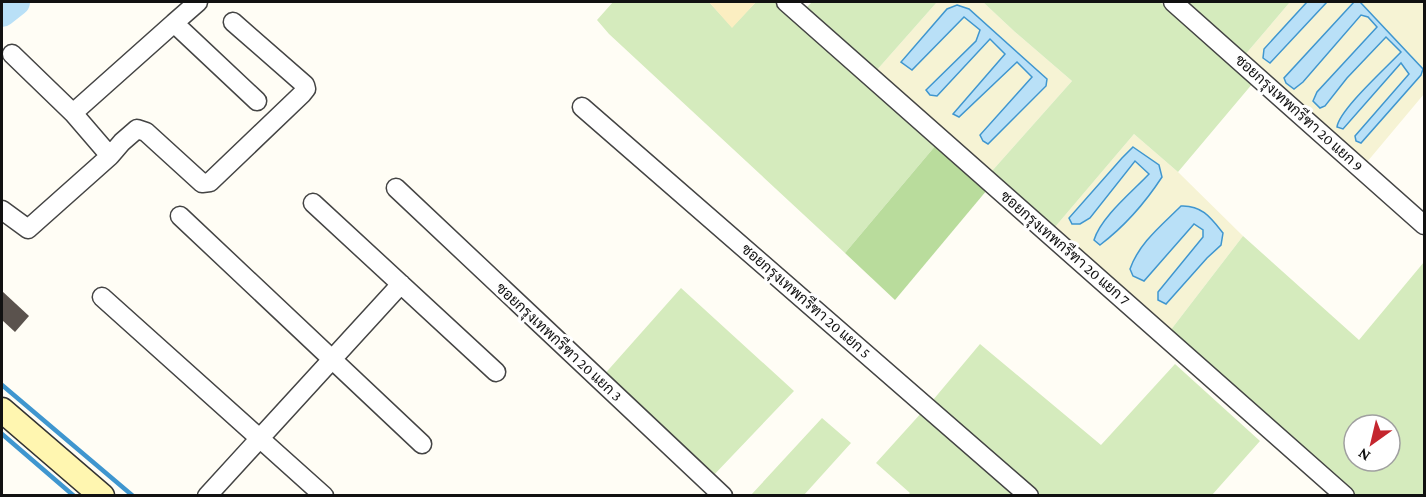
<svg xmlns="http://www.w3.org/2000/svg" width="1426" height="497" font-family="'Crimson Pro',Sarabun,serif">
<style>
.farmland{fill:#f6f3d4;fill-rule:evenodd}
.green{fill:#d5ebbd;fill-rule:evenodd}
.forest{fill:#b9dc9c}
.sand{fill:#fbeec1}
.water{fill:#b9e0f7;stroke:#3f96cf;stroke-width:1.5}
.lines{fill:none;stroke-linecap:round;stroke-linejoin:round}
.stream{stroke:#3f96cf;stroke-width:4.5}
.river{stroke:#b9e0f7;stroke-width:28}
.building{fill:#5a524d}
.street-casing{stroke:#444;stroke-width:21}
.secondary-casing{stroke:#333;stroke-width:27}
.street{stroke:#fff;stroke-width:18}
.secondary{stroke:#fff6b0;stroke-width:24}
.labels{text-anchor:middle;dominant-baseline:central;stroke-width:6;stroke-linejoin:round;paint-order:stroke}
.street-label{font-size:15px;fill:#111;stroke:#fff}
</style>
<rect width="100%" height="100%" fill="#fffdf5"/>
<path class="farmland" d="M937,2H983L1015,32L1072,81L992,171L876,71ZM969,9L1047,79L1046,86L988,144L980,135L1032,76L1017,62L959,117L954,114L1006,54L990,39L937,96L926,90L976,41L981,30L964,17Z
M1290,2H1307L1264,49L1270,63L1327,2L1354,3L1295,89L1303,82L1362,15L1368,17L1377,26L1317,92L1313,101L1325,106L1347,78L1385,36L1401,52L1346,110L1343,129L1401,63L1409,74L1355,136L1361,143L1421,76L1423,69L1360,2H1424V94L1367,162L1244,56Z
M1134,134L1178,172L1243,236L1170,331L1055,227Z"/>
<path class="green" d="M613,2H709L732,27L756,2H777L936,145L845,253L609,34L597,20Z
M812,2H937L876,71L806,8Z
M983,2H1160L1253,83L1178,172L1134,134L1055,227L992,171L1072,81L1015,32Z
M1184,2H1290L1244,56Z
M1243,236L1359,340L1424,262V495H1356L1170,331ZM1354,425H1390V461H1354Z
M681,288L794,391L711,478L602,377Z
M980,344L1101,445L1175,364L1260,441L1212,495H1040L933,400Z
M923,411L1019,495H908L910,493L876,463Z
M822,418L851,443L804,495H751Z"/>
<path class="forest" d="M936,145L987,190L895,300L845,253Z"/>
<path class="sand" d="M709,2H756L732,28Z"/>
<path class="water" d="M1307,2H1327L1270,63L1263,58L1264,49Z
M1354,2H1360L1423,69L1421,75L1361,143L1356,141L1355,136L1409,74L1401,63L1343,129L1337,127C1339,110 1387,67 1401,52L1386,37L1347,78L1325,106L1320,108L1313,101L1317,92L1377,27L1368,17L1361,15L1303,82L1294,89L1286,83L1284,78Z
M957,5L969,9L1047,79L1046,86L988,144L983,141L980,135L1032,77L1017,62L959,117L953,114L1005,54L990,39L937,96L930,95L926,90L976,41L980,30L964,17L912,70L901,62L947,9Z
M1133,147L1159,165L1162,177C1145,203 1125,226 1100,245L1094,240C1101,217 1132,192 1149,174L1135,161L1090,218L1080,224H1072L1069,218L1122,158Z
M1181,206C1202,205 1211,218 1223,233L1221,245L1207,258L1166,304L1158,300V292L1203,237V230L1194,224L1144,281L1133,276L1130,269C1139,243 1162,225 1181,206Z"/>
<g class="lines">
<path class="stream" d="M2,385L133,496
M2,434L74,496"/>
<path class="river" d="M2,13L16,2"/>
</g>
<path class="building" d="M2,291L29,316L15,332L2,320Z"/>
<g class="lines">
<g class="street-casing">
<path id="street" d="M786,2L1345,496
M1173,2L1424,225
M174,23L198,2
M12,54L73,113
M582,107L1029,496
M110,156L122,142L137,129L146,132L202,183L210,182L302,94L306,89L305,85L233,22
M396,188L723,496
M313,203L496,372
M2,210L28,229L110,156L73,113L174,23L257,101
M180,216L422,444
M102,297L324,496
M207,496L401,284"/>
</g>
<g class="secondary-casing">
<path id="secondary" d="M2,410L102,496"/>
</g>
<use href="#street" class="street"/>
<use href="#secondary" class="secondary"/>
</g>
<g class="labels">
<g class="street-label">
<text transform="translate(1299 113) rotate(42)">ซอยกรุงเทพกรีฑา 20 แยก 9</text>
<text transform="translate(1065 248) rotate(41)">ซอยกรุงเทพกรีฑา 20 แยก 7</text>
<text transform="translate(806 301) rotate(41)">ซอยกรุงเทพกรีฑา 20 แยก 5</text>
<text transform="translate(559 342) rotate(43)">ซอยกรุงเทพกรีฑา 20 แยก 3</text>
</g>
</g>
<rect width="1426" height="497" fill="none" stroke="#111111" stroke-width="6"/>
<g transform="translate(1372 443) rotate(214)"><circle r="28" fill="#ffffff" stroke="#a0a0a0" stroke-width="1.5"/>
<path d="M0-4.5L10 22L0 15L-10 22Z" fill="#c4262e"/>
<text y="-9" font-size="16" font-weight="bold" text-anchor="middle" fill="#111111">N</text>
</g>
</svg>
